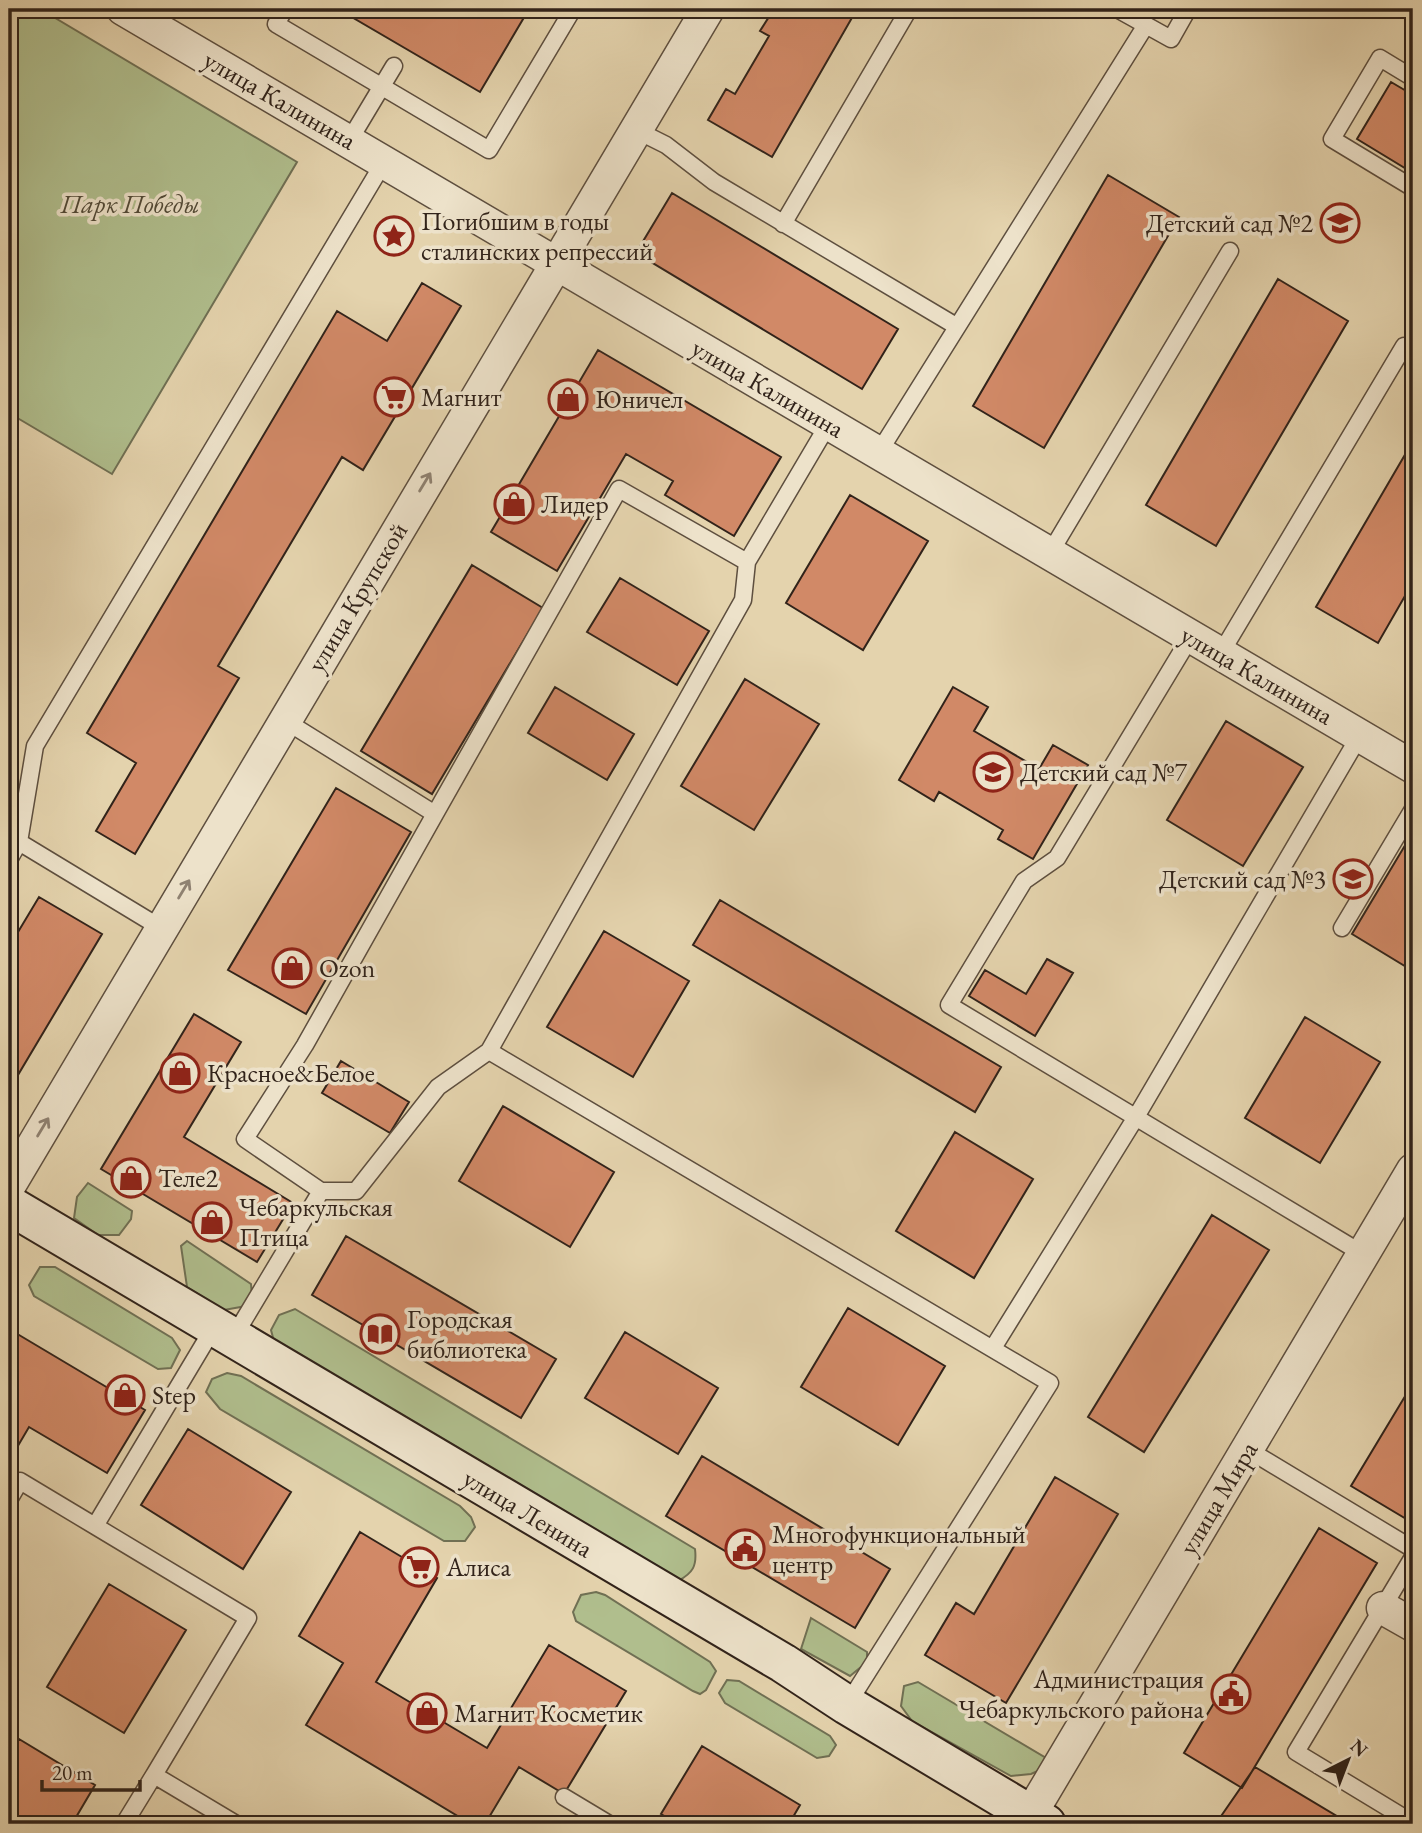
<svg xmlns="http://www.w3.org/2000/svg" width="1422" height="1833" font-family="'EB Garamond',serif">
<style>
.green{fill:#b0be8d;stroke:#707054;stroke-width:2}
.building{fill:#d18967;stroke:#31231a;stroke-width:2}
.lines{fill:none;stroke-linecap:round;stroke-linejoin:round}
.lane-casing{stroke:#5e4f3f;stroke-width:19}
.street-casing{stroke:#5e4f3f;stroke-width:35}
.secondary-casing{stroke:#31231a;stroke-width:42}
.lane{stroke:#ede2ca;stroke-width:16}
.street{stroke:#ede2ca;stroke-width:32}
.secondary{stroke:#ede2ca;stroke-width:38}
.oneway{stroke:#8f8272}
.labels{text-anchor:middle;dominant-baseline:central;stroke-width:7;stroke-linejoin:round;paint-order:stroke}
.street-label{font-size:26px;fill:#31231a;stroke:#ede2ca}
.park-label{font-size:26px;font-style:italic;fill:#514a37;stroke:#ede2ca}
.poi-label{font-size:26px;fill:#31231a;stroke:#ede2ca;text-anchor:start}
</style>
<rect width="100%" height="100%" fill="#e4d3ad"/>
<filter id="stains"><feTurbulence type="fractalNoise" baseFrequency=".00286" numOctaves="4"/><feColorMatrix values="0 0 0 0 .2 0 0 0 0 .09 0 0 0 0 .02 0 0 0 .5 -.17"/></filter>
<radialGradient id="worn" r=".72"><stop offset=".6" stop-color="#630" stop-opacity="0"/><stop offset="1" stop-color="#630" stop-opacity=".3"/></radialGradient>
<path class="green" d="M9,9H40L297,162L112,474L9,413Z
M88,1183L132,1211L131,1219L119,1235H98L74,1218L77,1197Z
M187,1241L251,1284L252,1298L246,1306L224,1310L187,1287L181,1246Z
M40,1267H55L172,1338L180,1350L171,1368L158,1369L34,1296L29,1285Z
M295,1309L695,1549C697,1566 693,1573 678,1581L275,1345L271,1330L279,1315Z
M227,1373L241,1376L460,1506L471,1517L475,1527L465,1541H444L220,1409L206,1392L212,1379Z
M596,1592L605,1595L710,1662L716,1671L706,1690L700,1694L693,1691L576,1621L573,1612L581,1595Z
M811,1618L867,1652V1662L850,1676L801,1649Z
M727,1680L739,1681L830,1736L836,1745L829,1756L817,1758L725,1703L719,1693Z
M918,1682L1046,1758L1049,1766L1031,1774L1011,1776L912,1721L901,1706L904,1686Z"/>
<path class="building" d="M338,9H455L463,14L466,9H529L480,92Z
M785,9H857L772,157L708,120L726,89L735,94L769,36L760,31L772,12L780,17Z
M1391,82L1413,95V173L1357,139Z
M1108,175L1179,217L1044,448L973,406Z
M672,193L898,329L862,389L636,253Z
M1278,279L1348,321L1216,546L1146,505Z
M422,283L461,306L363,470L342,457L218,666L239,678L135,854L96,831L136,763L87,733L337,311L387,341Z
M598,350L781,457L734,536L665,495L673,481L626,454L557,571L491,532Z
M1413,441V582L1378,643L1316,607Z
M850,495L928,541L863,650L786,603Z
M472,565L543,608L432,794L361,751Z
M620,578L709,631L677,685L587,632Z
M745,679L819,724L754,830L681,786Z
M555,687L634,734L607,780L528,733Z
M953,687L988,707L974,731L1039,769L1053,745L1088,765L1033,859L998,839L1003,830L939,792L934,801L899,780Z
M1226,721L1303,767L1243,866L1167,820Z
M336,788L411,832L306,1014L228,970Z
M1413,832V971L1352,934Z
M39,897L102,934L9,1090V947Z
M720,900L1001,1067L975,1112L693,945Z
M604,931L689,981L633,1077L547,1027Z
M1047,959L1073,973L1035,1036L969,996L985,970L1026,994Z
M194,1014L241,1042L184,1137L293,1203L257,1262L101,1169Z
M1305,1017L1380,1062L1320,1163L1245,1118Z
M341,1061L409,1102L390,1133L322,1093Z
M503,1106L614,1172L570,1247L459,1181Z
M955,1132L1033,1179L974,1278L896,1231Z
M1212,1215L1269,1250L1144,1452L1088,1417Z
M346,1236L556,1359L521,1418L312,1295Z
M848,1308L945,1366L898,1445L801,1387Z
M9,1329L145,1410L107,1473L29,1427L9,1461Z
M625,1332L718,1388L678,1454L585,1398Z
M1413,1383V1523L1351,1486Z
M188,1429L291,1492L243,1569L141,1505Z
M702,1456L890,1569L855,1628L666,1516Z
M1055,1477L1118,1514L1006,1703L925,1655L956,1603L974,1614Z
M1319,1528L1377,1563L1242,1788L1184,1753Z
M360,1532L437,1578L376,1682L487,1748L549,1645L626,1691L564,1794L519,1767L485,1824H471L306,1725L343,1663L299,1636Z
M109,1584L186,1630L124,1733L47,1687Z
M19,1739L95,1785L72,1824H9V1756Z
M702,1746L800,1805L789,1824H678L661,1814Z
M1255,1767L1350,1824L1217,1822Z"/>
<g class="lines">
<g class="lane-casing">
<path id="lane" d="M285,9L276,24L489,150L573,9
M1117,9L1171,39L1188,9
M1413,78L1380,58L1332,139L1413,188
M636,130L666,145L714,182L956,326
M349,141L394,66
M783,224L909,9
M879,452L1146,25
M1050,553L1230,251
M1191,636L1057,858L1024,881L949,1005L1363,1254
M1221,653L1404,346
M284,720L435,814L305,1045L245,1139L321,1191H356L438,1087L489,1051L1050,1383L847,1705
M435,814L619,489L747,562
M19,842L35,746L384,162
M9,860L19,842L161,928
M1342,928L1413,809
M489,1051L743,600L747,562L829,423
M233,1338L321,1191
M993,1348L1136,1117L1360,735
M1247,1449L1413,1549
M9,1500L20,1481L95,1526L214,1327
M95,1526L248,1618L154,1775L236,1824
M1413,1557L1296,1752L1413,1823
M564,1797L609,1824
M124,1824L154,1775"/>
</g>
<g class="street-casing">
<path id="street" d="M123,9L1413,767
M9,1186L708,9
M1383,1608L1413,1625
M1020,1824L1030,1815L1413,1170"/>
</g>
<g class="secondary-casing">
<path id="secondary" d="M9,1205L783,1663L847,1705L1046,1824"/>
</g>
<use href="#lane" class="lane"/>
<use href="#street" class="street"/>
<use href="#secondary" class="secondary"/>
</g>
<defs><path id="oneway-shaft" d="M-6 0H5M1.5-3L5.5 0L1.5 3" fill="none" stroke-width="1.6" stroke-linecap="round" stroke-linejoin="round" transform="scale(1.75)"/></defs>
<g class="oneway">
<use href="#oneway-shaft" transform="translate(425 482) rotate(-59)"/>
<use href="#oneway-shaft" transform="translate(184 889) rotate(-59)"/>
<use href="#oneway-shaft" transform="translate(43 1127) rotate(-59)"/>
</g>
<defs>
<g id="school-ring" transform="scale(2.0125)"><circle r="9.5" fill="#ede2ca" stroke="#8f2418" stroke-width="1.5"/><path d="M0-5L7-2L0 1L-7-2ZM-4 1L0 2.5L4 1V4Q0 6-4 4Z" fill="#8f2418"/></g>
<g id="sight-ring" transform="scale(2.0125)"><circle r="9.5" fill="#ede2ca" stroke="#8f2418" stroke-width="1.5"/><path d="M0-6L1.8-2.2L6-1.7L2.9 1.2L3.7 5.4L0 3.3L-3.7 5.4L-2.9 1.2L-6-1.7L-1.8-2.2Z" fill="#8f2418"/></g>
<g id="supermarket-ring" transform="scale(2.0125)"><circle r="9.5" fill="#ede2ca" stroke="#8f2418" stroke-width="1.5"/><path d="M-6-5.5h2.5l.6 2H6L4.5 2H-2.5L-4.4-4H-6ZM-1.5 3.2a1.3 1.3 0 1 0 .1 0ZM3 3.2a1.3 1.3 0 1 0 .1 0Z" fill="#8f2418"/></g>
<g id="shop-ring" transform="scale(2.0125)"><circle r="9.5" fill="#ede2ca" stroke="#8f2418" stroke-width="1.5"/><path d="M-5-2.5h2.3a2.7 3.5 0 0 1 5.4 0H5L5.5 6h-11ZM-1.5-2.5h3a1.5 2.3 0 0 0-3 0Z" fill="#8f2418"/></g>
<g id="library-ring" transform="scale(2.0125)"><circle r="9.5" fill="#ede2ca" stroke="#8f2418" stroke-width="1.5"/><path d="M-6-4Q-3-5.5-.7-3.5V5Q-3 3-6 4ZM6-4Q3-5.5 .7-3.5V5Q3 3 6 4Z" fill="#8f2418"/></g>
<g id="civic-ring" transform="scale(2.0125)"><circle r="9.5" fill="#ede2ca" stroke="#8f2418" stroke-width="1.5"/><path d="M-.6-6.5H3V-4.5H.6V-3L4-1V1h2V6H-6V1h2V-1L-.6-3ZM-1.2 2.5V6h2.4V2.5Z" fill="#8f2418"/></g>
</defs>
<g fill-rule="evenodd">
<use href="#school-ring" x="1340" y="223"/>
<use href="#sight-ring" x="394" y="236"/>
<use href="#supermarket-ring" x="394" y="397"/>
<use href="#shop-ring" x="568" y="399"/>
<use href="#shop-ring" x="514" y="504"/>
<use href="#school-ring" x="993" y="772"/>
<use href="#school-ring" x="1353" y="879"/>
<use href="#shop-ring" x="292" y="968"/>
<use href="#shop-ring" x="180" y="1073"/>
<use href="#shop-ring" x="131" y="1178"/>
<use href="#shop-ring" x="212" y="1222"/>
<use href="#library-ring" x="380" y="1334"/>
<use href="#shop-ring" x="125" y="1395"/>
<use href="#civic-ring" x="745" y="1549"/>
<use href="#supermarket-ring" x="419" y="1567"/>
<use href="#civic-ring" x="1231" y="1694"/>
<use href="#shop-ring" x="427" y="1713"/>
</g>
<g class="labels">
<g class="street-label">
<text transform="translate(280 100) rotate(30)">улица Калинина</text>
<text transform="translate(768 388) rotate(30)">улица Калинина</text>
<text transform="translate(357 597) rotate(-59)">улица Крупской</text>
<text transform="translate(1257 675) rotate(30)">улица Калинина</text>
<text transform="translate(1218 1498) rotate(-59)">улица Мира</text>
<text transform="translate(528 1513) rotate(31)">улица Ленина</text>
</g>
<g class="park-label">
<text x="130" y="204">Парк Победы</text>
</g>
<g class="poi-label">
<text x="421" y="221">Погибшим в годы<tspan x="421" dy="30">сталинских репрессий</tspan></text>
<text x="1313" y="223" text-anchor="end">Детский сад №2</text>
<text x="421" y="397">Магнит</text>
<text x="595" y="399">Юничел</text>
<text x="541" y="504">Лидер</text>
<text x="1020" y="772">Детский сад №7</text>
<text x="1326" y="879" text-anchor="end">Детский сад №3</text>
<text x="319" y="968">Ozon</text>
<text x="207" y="1073">Красное&amp;Белое</text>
<text x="158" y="1178">Теле2</text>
<text x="239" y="1207">Чебаркульская<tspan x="239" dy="30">Птица</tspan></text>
<text x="407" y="1319">Городская<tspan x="407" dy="30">библиотека</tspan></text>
<text x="152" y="1395">Step</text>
<text x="772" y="1534">Многофункциональный<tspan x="772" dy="30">центр</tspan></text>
<text x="446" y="1567">Алиса</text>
<text x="1204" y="1679" text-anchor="end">Администрация<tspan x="1204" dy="30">Чебаркульского района</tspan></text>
<text x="454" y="1713">Магнит Косметик</text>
</g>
</g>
<rect width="1422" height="1833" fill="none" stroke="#e4d3ad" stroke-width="35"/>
<rect x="10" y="10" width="1401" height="1812" fill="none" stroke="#31231a" stroke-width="3.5"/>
<rect x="18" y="18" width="1387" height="1798" fill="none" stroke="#31231a" stroke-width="2"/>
<g transform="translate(1348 1760) rotate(42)" stroke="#ede2ca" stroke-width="5" paint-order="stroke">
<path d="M0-5L12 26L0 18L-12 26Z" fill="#31231a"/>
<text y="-10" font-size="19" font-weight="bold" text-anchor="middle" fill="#31231a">N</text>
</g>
<path d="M42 1780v10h98v-10" fill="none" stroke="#31231a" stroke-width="3.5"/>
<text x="52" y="1780" font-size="21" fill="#31231a" stroke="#ede2ca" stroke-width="5" paint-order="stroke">20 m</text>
<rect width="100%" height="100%" filter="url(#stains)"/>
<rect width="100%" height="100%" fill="url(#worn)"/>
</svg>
